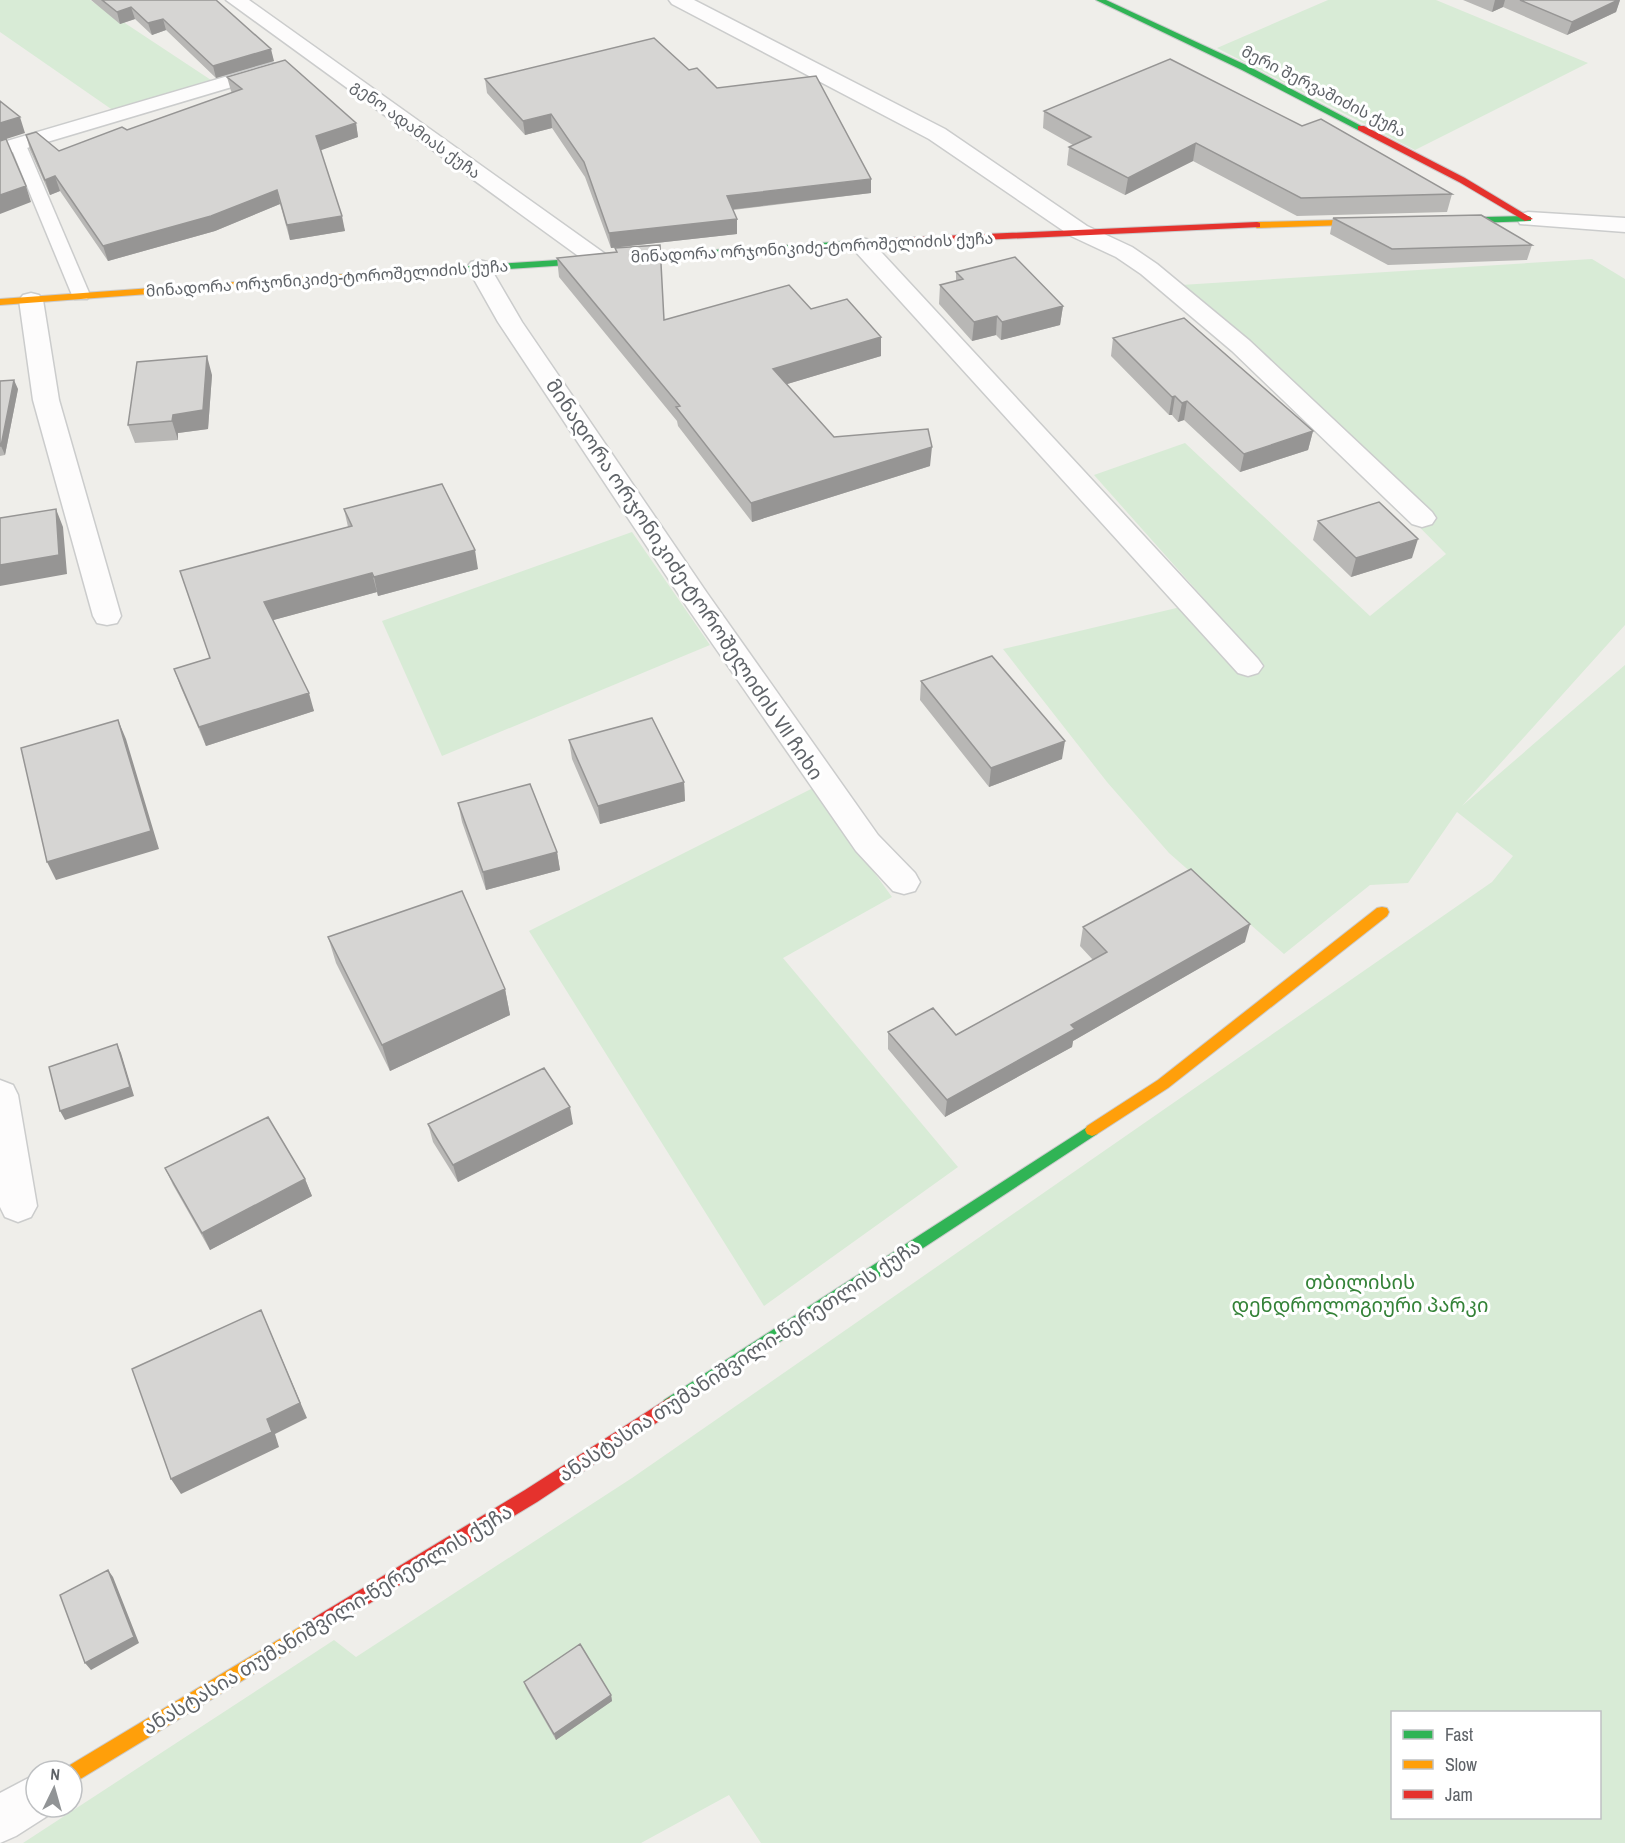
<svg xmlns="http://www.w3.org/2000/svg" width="1625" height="1843" font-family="'Archivo Narrow','Noto Sans Georgian',sans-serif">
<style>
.green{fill:#d8ebd6;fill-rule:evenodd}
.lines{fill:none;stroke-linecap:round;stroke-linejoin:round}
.lane-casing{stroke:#cbcccc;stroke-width:3}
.street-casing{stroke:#cbcccc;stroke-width:3}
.fast-casing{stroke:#cacacb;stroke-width:2}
.slow-casing{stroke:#cacacb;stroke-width:2}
.jam-casing{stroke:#cacacb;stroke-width:2}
.lane{fill:#fdfcfc;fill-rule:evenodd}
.street{fill:#fdfcfc;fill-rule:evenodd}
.fast{fill:#30b455;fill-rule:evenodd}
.slow{fill:#ff9f0a;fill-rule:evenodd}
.jam{fill:#e5322d;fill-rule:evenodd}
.wall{fill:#b8b7b5}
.shaded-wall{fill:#969594}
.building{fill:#d6d5d3;stroke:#969594;stroke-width:1.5}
.labels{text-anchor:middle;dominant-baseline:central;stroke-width:6;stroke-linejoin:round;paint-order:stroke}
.far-street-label{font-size:16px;fill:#5f6368;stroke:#fff}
.street-label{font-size:20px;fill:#5f6368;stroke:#fff}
.park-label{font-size:20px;fill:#348238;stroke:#fff}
</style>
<rect width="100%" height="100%" fill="#efeeea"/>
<path class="green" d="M0,0H90L214,82L114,111L0,32Z
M1328,0H1436L1588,63L1415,150L1217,48Z
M1592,259L1625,279V625L1462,806L1625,665V1843H761L729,1795L641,1843H23L334,1640L356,1657L632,1478L1492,882L1513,856L1457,812L1408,883L1370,885L1284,954L1169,853L1107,782L1003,649L1206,601L1094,475L1185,443L1370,616L1446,554L1181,285ZM1392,1712H1600V1818H1392Z
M632,532L710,645L442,756L382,621Z
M813,788L892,897L783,958L958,1167L764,1306L529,931Z"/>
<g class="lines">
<g class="lane-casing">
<path id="lane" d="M18,140L26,145L90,295L87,299H75L72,295L10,145Z"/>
</g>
<g class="street-casing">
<path id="street" d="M226,0H249L604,253L608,258L604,263L596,265L588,263Z
M669,0H694L945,129L1087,226L1132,247L1157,264L1250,341L1432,512L1436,518L1432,524L1422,527L1412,524L1232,351L1141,274L1116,257L1071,236L929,139L672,4Z
M272,63L279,65L282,69L279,73L0,156V143Z
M1528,212L1625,218V232L1520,224L1517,219L1520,214Z
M862,238L870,240L1258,659L1263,666L1258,673L1248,676L1238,673L854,250L850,245L854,240Z
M479,260L487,262L522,322L707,593L878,835L915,873L920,882L915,891L904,894L893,891L856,851L687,607L498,322L467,267L471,262Z
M31,293L39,295L43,300L59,400L121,616L117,623L107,625L97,623L93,616L33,400L19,300L23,295Z
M0,1080L13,1085L18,1095L37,1206L31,1217L18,1222L5,1217L0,1207Z
M36,1774V1807H55L52,1813L16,1836L0,1843V1793Z"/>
</g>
<g class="fast-casing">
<path id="fast" d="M1096,0H1106L1248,66L1365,128L1358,130L1242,70Z
M1528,216L1531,217V221L1443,224L1438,221L1443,218Z
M897,238L900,239V243L389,277L384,274L389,271Z
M1092,1124L1097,1126L1099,1130L1097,1134L676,1410L670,1413L664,1410L662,1405L664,1400Z"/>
</g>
<g class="slow-casing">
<path id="slow" d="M1377,219L1380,220V224L1257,228L1252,225L1257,222Z
M389,271L392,272V276L0,305V299Z
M1382,907L1387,908L1389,912L1387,916L1168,1088L1097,1134L1092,1136L1087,1134L1085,1130L1087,1126L1158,1080L1377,908Z
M313,1619L319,1622L322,1628L319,1634L72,1784V1771H64L65,1768Z"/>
</g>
<g class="jam-casing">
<path id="jam" d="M1358,126H1364L1465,178L1533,219L1525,221L1459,182L1358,130Z
M1257,222L1260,223V227L897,244L892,241L897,238Z
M670,1397L676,1400L678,1405L676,1410L537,1502L319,1634L313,1637L307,1634L304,1628L307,1622L525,1490Z"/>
</g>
<use href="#lane" class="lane"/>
<use href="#street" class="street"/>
<use href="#fast" class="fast"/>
<use href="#slow" class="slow"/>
<use href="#jam" class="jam"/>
</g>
<path class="wall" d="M91,0H216L274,61L216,78L166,30L152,35L135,19L120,24Z
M1463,0H1620L1616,12L1567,35L1503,7L1492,12Z
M689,70L717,88L871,179V193L733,210L737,219V234L611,248L585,177L552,128L525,135L487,93L485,79Z
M227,77L356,123L358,137L320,150L345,231L290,240L280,204L215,231L108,261L60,191L50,195L30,150L26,135L59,151L127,130L232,93L231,91Z
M1044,111L1302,126L1452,194L1447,212L1297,216L1193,161L1125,195L1067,165L1069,147L1073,145L1043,128Z
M1333,218L1532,245L1527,260L1388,265L1330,234Z
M615,248L664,320L811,309L881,337V356L787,384L834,437L930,466L752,522L678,426L677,421L559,277L557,258L616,252Z
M956,272L1063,306L1060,325L1001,340L996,335L972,341L939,304L940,285L956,281Z
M1113,338L1313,431L1308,450L1240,472L1184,420L1178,422L1172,415H1169L1111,356Z
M212,375L208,429L178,433V440L135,443L128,425Z
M0,381L18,389L5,455L0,456Z
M344,509L478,569L378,596L377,592L273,620L314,711L206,746L181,688L174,669L210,658L348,527Z
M1318,521L1412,558L1351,577L1313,540Z
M921,681L1062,759L989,787L920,700Z
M569,740L684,782L685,801L600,824L572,759Z
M458,803L557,852L560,870L486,890L462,822Z
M1083,927L1245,942L1073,1041L1072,1047L945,1117L888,1049V1032L956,1035L1093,960L1080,946Z
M328,937L505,989L510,1015L390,1071L336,963Z
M428,1124H573L458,1182L433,1142Z
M165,1168L305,1179L312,1196L210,1250L173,1185Z
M524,1682L611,1695L612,1701L556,1740L526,1688Z"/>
<path class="shaded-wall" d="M1495,0H1505L1503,7L1492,12Z
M1618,0H1620L1616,12L1567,35L1572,22Z
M131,7L135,19L120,24L117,12Z
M163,19L166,30L152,35L148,23Z
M271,49L274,61L216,78L213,66Z
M551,114L552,128L525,135L523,121Z
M20,117L25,133L0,141V123Z
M356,123L358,137L319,151L316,136Z
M1196,143L1193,161L1125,195L1128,178Z
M55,176L60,191L50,195L45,180Z
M871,179V193L727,210V196Z
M26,186L31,202L0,214V195Z
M277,190L280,204L215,231L108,261L103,246Z
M342,216L345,231L290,240L287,225Z
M737,219V234L611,248L609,233Z
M1063,306L1060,325L1001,340L1002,322Z
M997,316L996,335L972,341L974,322Z
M881,337V356L774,388L773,369Z
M207,356L212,375L208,429L178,433V440L172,421L173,415Z
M14,380L18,389L5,455L1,446Z
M1175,396L1172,415H1169L1172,397Z
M1187,401L1184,420L1178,422L1182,403Z
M1313,431L1308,450L1240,472L1244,454Z
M932,447L930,466L752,522L751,503Z
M56,509L63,527L67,574L0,586V565Z
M1418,539L1412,558L1351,577L1356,558Z
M475,550L478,569L378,596L374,577Z
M372,573L377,592L270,621L264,602Z
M309,693L314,711L206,746L199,727Z
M118,720L126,739L159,849L56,880L47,862Z
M1065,741L1062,759L989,787L991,768Z
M684,782L685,801L600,824L598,806Z
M557,852L560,870L486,890L483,872Z
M1250,924L1245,942L1073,1041L1072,1047L945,1117L947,1100L1071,1025Z
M505,989L510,1015L390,1071L382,1045Z
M117,1044L121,1053L134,1096L65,1120L60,1111Z
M570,1107L573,1124L458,1182L453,1165Z
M305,1179L312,1196L210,1250L202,1233Z
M261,1310L307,1418L275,1434L279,1447L181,1494L171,1479L267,1419Z
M108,1570L113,1577L139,1643L91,1670L85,1663Z
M611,1695L612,1701L556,1740L554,1734Z"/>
<path class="building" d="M102,0H216L271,49L213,66L163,19L148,23L131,7L117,12Z
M1520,0H1618L1572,22Z
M654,38L689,70L697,68L717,88L816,76L871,179L727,196L737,219L609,233L584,162L551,114L523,121L485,79Z
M1170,59L1302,126L1321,119L1452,194L1301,198L1196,143L1128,178L1069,147L1091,137L1044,111Z
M285,60L356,123L316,136L342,216L287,225L277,190L211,216L103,246L55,176L45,180L26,135L36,132L59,151L122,127L127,130L242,89L227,77Z
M0,101L20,117L0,123Z
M6,139L26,186L0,195V141Z
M1481,215L1532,245L1392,249L1333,218Z
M660,245L664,320L789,285L811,309L847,299L881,337L773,369L834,437L928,429L932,447L751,503L676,407L680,406L557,258L617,252L615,248Z
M1015,257L1063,306L1002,322L997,316L974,322L940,285L963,279L956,272Z
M1184,318L1313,431L1244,454L1187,401L1182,403L1175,396L1172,397L1113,338Z
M207,356L203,410L173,415L172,421L128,425L137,362Z
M14,380L1,446H0V381Z
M442,484L475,550L374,577L372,573L264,602L309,693L199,727L174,669L210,658L180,571L352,526L344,509Z
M1379,502L1418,539L1356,558L1318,521Z
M56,509L59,555L0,565V518Z
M992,656L1065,741L991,768L921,681Z
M652,718L684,782L598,806L569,740Z
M118,720L151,831L47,862L21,748Z
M530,784L557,852L483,872L458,803Z
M1191,869L1250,924L1071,1025L1075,1029L947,1100L888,1032L933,1008L956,1035L1107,952L1083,927Z
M462,891L505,989L382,1045L328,937Z
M117,1044L130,1087L60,1111L49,1067Z
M544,1068L570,1107L453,1165L428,1124Z
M268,1117L305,1179L202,1233L165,1168Z
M261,1310L300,1403L267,1419L272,1432L171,1479L132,1369Z
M108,1570L134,1637L85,1663L60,1595Z
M580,1644L611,1695L554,1734L524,1682Z"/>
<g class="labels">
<g class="far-street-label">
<text transform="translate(1324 91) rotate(27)">მერი შერვაშიძის ქუჩა</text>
<text transform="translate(416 129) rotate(36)">გენო ადამიას ქუჩა</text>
<text transform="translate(812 247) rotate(-3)">მინადორა ორჯონიკიძე-ტოროშელიძის ქუჩა</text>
<text transform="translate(327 278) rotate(-4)">მინადორა ორჯონიკიძე-ტოროშელიძის ქუჩა</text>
</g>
<g class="street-label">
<text transform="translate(685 579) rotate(56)">მინადორა ორჯონიკიძე-ტოროშელიძის VII ჩიხი</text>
<text transform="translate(739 1360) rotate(-33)">ანასტასია თუმანიშვილი-წერეთლის ქუჩა</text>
<text transform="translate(327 1619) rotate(-31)">ანასტასია თუმანიშვილი-წერეთლის ქუჩა</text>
</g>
<g class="park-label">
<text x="1360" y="1281">თბილისის<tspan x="1360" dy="23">დენდროლოგიური პარკი</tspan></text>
</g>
</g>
<rect x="1391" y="1711" width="210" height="108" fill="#ffffff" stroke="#bfc1c3" stroke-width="1.5"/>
<rect x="1403" y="1730" width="30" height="9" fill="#30b455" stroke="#bfc1c3" stroke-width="1.5"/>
<text x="1445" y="1741" font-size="18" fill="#5f6368">Fast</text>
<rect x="1403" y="1760" width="30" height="9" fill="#ff9f0a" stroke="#bfc1c3" stroke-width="1.5"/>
<text x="1445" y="1771" font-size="18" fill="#5f6368">Slow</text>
<rect x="1403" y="1790" width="30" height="9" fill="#e5322d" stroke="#bfc1c3" stroke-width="1.5"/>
<text x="1445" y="1801" font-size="18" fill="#5f6368">Jam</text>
<g transform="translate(54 1789) rotate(5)"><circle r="28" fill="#ffffff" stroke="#bfc1c3" stroke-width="1.5"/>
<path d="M0-4.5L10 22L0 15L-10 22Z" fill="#919496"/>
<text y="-9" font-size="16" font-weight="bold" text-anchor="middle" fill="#5f6368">N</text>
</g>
</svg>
